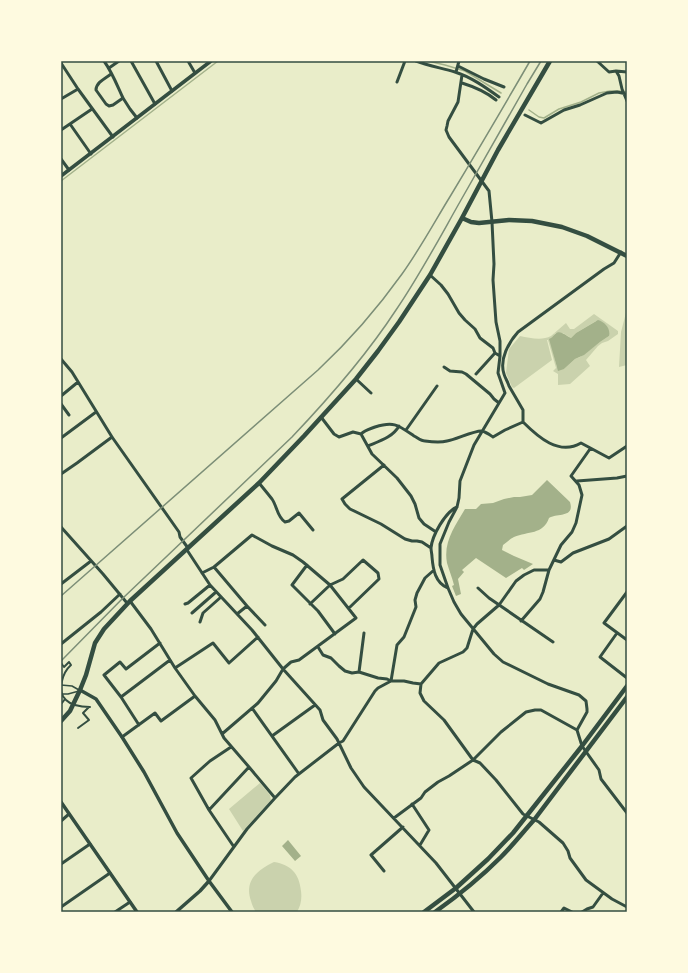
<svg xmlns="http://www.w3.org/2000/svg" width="688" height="973" font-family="Literata,serif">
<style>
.green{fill:#cad2ad;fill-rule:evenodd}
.water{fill:#a3b18a}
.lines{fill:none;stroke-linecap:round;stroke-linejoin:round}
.stream{stroke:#a3b18a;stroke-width:1.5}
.service{stroke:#344e41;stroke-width:1.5}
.pedestrian{stroke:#344e41;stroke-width:2}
.minor{stroke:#344e41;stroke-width:3}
.tertiary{stroke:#344e41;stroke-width:3.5}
.primary{stroke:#344e41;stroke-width:4.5}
.rail{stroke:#7c8e77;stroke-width:1.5}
.neatline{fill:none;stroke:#344e41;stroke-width:1.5}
</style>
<rect width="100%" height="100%" fill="#e9edc9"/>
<path class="green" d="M627,309V365L619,367L621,332Z
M594,314L618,331V334L608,341L602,343L598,346L586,360L590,366L570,384L558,385V374L553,371L556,368L548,340H547L552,360L514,388L512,387L506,373L509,349L520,336C530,338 542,341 551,336C556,332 561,327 566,323L570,329H574ZM596,321L609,336L600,342L580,357L575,359L564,369L557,368L550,339L553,337L555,333H563L571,338L576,333Z
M260,783L270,795L271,800L243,831L229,809Z
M274,862C291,865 299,873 301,891C302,899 301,905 297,912H256C254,909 252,905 251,901C244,881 257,870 274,862Z"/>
<path class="water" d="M598,320C605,322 611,329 609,336L600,342L584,355L575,359L564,369L558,371L549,339C552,338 553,336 555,334C560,329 566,336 571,338L576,333Z
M547,480L570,502C575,518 557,513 549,518C543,535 528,531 514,537C510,539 507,542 503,545L502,550L514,556L533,564L524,570L522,568L506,578L476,558L462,570L464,572L458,579L461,594L456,596L452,586L454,585C452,577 449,570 447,563C443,542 455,526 465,509H476L481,504L493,503L504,499L514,497H520L532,495Z
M288,840L301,856L295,861L282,846Z"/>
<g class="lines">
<path class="stream" d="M428,61L445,65L465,71L501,93
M529,110L539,117L544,118L559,109L581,102L599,93L610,91H620L627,92
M61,181L218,61"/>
<path class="service" d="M61,685L72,686L79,690
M61,694H68L79,691"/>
<path class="pedestrian" d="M61,663L64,667L69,662L71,665C63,672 56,691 66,700C72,706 82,707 90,707
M62,703L65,699
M78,728L89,720L83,713L89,707"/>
<path class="minor" d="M104,61C112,72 117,85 123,98L113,105L109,106L106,104L96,90C96,82 106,78 111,74
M131,61L155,104
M156,61L172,91
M188,61L195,73
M416,61C429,66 442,68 455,72C471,77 485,87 499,97
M597,61L609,72L616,71L627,72
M61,63L78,89L113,137
M458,66L484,79L504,87
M109,68L119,61
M616,71L619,76L622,89L627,101
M456,72L459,61
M462,75L458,102L448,121L447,126L446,130L449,137L489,191L492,222L494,264L493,280L496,322L500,341V356L498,373L505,393L474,445L460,481L459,498L457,507L449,522L440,544V565L448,588L454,602L461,614L494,654L503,662L548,684L579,695L586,701L587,709V712L577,730L582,746L599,770L601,779L627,813
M397,82L405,61
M462,83C475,87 485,91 496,100
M123,98L130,109L137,118
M61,99L78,89
M525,115L541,123L564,110L580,105L607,93L617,92L627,94
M70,124L91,154
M61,130L92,109
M61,159L69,170
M430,275L441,285L448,294L459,313L465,320L475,329L480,338L493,348L495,353L500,356
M61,359L72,372L112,437L179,532L180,537L188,548
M444,367L450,371L462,372L466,374L490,394L494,399L499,403
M476,374L495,353
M356,379L371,393
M509,386C508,382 505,378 504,374C499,359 509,342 518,332L604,269L614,263L621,252
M509,386L523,410V422
M61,396L78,382
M61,404L69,415
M321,417L334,434L339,437L353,432L361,434L372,454L397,478L411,496L415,504L419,518L424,524L436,532
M406,430L437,386
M361,434C365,430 370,429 375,427C394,421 398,425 414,436C418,438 421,441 425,441C432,442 440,443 447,441C455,440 475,430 482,431C486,432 490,435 493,437L505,430L523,422C538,437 559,456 581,443L609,458L627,446
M61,438L96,412
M368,446C380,441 393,437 399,426
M384,465L342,499L345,504L350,509L381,524L405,539L412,541H417L422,542L431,548
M61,474L77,463L112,437
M577,481L617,478L627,476
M259,483C264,489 268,494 272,499C277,506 277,517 285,522L289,521L299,513L313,530
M61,527L103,574L127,603
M187,550L210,585L252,630L283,669L320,710L323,720L337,739L351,768L364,787L436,863L474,912
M554,560L561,562L573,553L609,539L627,526
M307,565L292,585L318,611L335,634
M214,567L247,606L265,625
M549,570H534L524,575L516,581L499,605L477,624L473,629L467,648L463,652L439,663L421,684L420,693L424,701L444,720L473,760L480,763L496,780L523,814L539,822L563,843L568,851L570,858L586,880L612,899L627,907
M202,573L214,567L252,535L272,546L293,555L303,562L330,585L356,618L299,660L291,662L283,669L276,681L258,703L222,734
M61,584L91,561
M448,588C435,583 433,569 432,557C432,554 431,551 431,548C432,536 445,512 457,507
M478,588L489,598L553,642
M627,592L604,623L627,640
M130,601L151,629L175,668L195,696L215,720L224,738L249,767L275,798
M185,604L188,603L210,585
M310,604L330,585L343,579L363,560L378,573L379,579L349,608
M192,613L216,592
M237,614L247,606
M521,621L540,599L543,592L549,570L561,545L572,532L576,523L582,495L579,485L571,476L590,449
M200,622L203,613L221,597
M617,633L600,657L627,678
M61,644L101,612L120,594
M318,647L323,655L331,658L339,666L345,671L352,673L359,672L378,678L387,679L391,681H404L413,683L421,684
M175,668L213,643L229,663L258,637
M359,672L364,633
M121,697L170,660
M252,708L299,774
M139,725L121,697L104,675L120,662L126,669L160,643
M272,736L315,705
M122,737L155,713L161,721L195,696
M231,747L210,761L191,778L209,810L234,847
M412,804L429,830L420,845
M209,810L249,767
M394,818L421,798L425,792L438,782L449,776L473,760L501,732L526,712L535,710H541L577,730
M61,821L69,814
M61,864L90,844
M384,871L371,855L403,827
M209,881L247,829L275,798L295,777L339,743L343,741L375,691L378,688L391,681L397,645L404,637L416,607L415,600L417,593L425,578L434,570
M61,907L110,873
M115,912L130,902
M561,912L564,908L572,912
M582,912L587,909L593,907L603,893"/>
<path class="tertiary" d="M61,176L211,61
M80,690L96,699L122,737L144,772L177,833L209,881L232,912
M61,802L137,912
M176,912L200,891L209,881"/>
<path class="primary" d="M462,218L471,222L479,223L509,220L532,221L562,227L587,236L627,256
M61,721L70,711L80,690L86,675L95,643L104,629L130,601L259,483L304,436L356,379L378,351L399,322L430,275L462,218L498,150L550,61
M424,912L456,888L488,859L513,833L582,746L627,686
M435,912C459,895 481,877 501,857C513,845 523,832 534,820L627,697"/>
<path class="rail" d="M61,596L318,370C349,341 377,309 402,274C420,249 435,221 451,195C478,150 504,106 530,61
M61,661L123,598L292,437C330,397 366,356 396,310C420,275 440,237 461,200C483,162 505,123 527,84L541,61"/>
</g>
<rect width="688" height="973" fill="none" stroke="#fefae0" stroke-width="124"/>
<rect x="62" y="62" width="564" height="849" class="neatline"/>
</svg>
